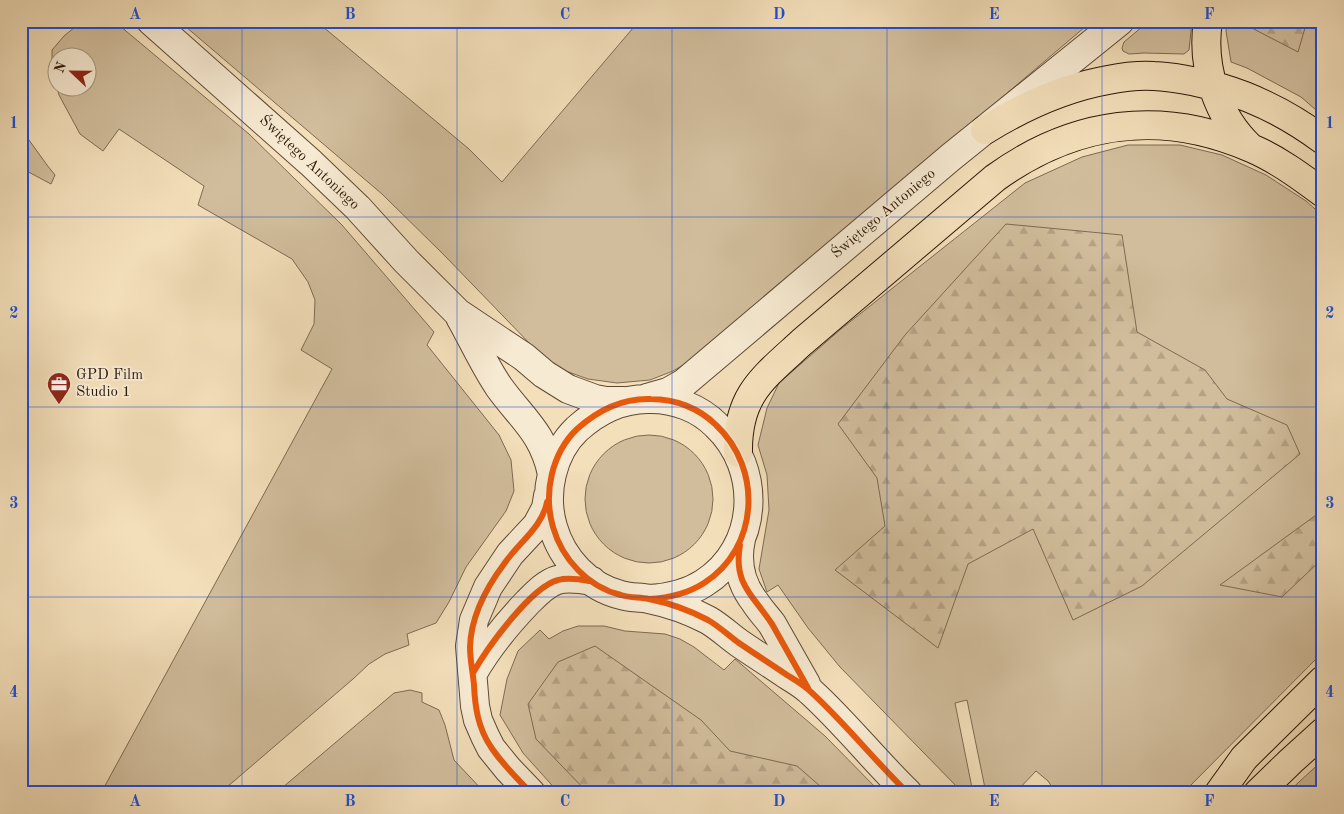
<svg xmlns="http://www.w3.org/2000/svg" width="1344" height="814" font-family="'Old Standard TT',serif">
<style>
.green{fill:#d1bd9c;stroke:#7e6a52;fill-rule:evenodd}
.forest{fill:url(#forest-firs);stroke:#7e6a52}
.lines{fill:none;stroke-linecap:round;stroke-linejoin:round}
.street-casing{stroke:#5d4834;stroke-width:30}
.primary-casing{stroke:#2b1607;stroke-width:30}
.street{stroke:#f7ead2;stroke-width:28}
.primary{stroke:#f3dfba;stroke-width:28}
.cycleway-casing{stroke:#f7ead2;stroke-width:9}
.cycleway{stroke:#e8590c;stroke-width:6}
.grid{fill:none;stroke:#1d4ed8;stroke-width:1;stroke-opacity:0.55}
.labels{text-anchor:middle;dominant-baseline:central;stroke-width:4;stroke-linejoin:round;paint-order:stroke}
.street-label{font-size:15px;fill:#2b1607;stroke:#f7ead2}
.poi-label{font-size:15px;fill:#2b1607;stroke:#f7ead2;text-anchor:start}
.neatline{fill:none;stroke:#1d4ed8;stroke-width:2}
.grid-label{font-size:16px;text-anchor:middle;font-weight:bold;fill:#1d4ed8}
</style>
<defs>
<pattern id="forest-firs" width="22" height="20" patternUnits="userSpaceOnUse" patternTransform="scale(1.25)"><rect width="22" height="20" fill="#d1bd9c"/><path d="M5 1l3.5 6h-7zM16 11l3.5 6h-7z" fill="#b4a285"/></pattern>
</defs>
<rect width="100%" height="100%" fill="#f3dfba"/>
<filter id="stains"><feTurbulence type="fractalNoise" baseFrequency=".004" numOctaves="4"/><feColorMatrix values="0 0 0 0 .2 0 0 0 0 .09 0 0 0 0 .02 0 0 0 .5 -.17"/></filter>
<radialGradient id="worn" r=".72"><stop offset=".6" stop-color="#630" stop-opacity="0"/><stop offset="1" stop-color="#630" stop-opacity=".3"/></radialGradient>
<path class="green" d="M99,21L120,26L249,134L342,225L434,332L427,345L499,435L511,460L514,491L506,511L466,567L449,602L436,623L407,634L409,645L385,654L369,664L353,679L220,793H101L332,369L301,350L314,324L315,300L308,282L292,259L198,205L204,186L119,129L103,151L80,134L59,95L52,67V50L64,36L81,22ZM58,58H88V88H58Z
M179,21H316L469,149L502,182L639,21H1092L695,358L673,371L650,380L617,383L588,379L560,369L534,348L443,254L382,194Z
M1149,21H1192L1189,50L1184,54L1144,53L1129,54L1123,51L1122,48L1124,42Z
M1227,21H1323V116L1301,97L1247,68L1231,62L1226,31Z
M21,129L47,165L55,175L51,184L21,168Z
M1128,145H1180L1222,155L1266,175L1306,201L1323,216V652L1183,793H1056L1048,781L1036,771L1015,793H986L967,700L955,703L973,793H963L840,667L808,628L778,585L767,592L759,569L769,510L767,475L758,445L767,408L779,383L841,329L1025,183L1082,157Z
M585 499a64 64 0 1 1 128 0a64 64 0 1 1-128 0Z
M578,626H604L625,631L665,634L680,639L694,647L724,670L735,659L825,736L881,793H559L523,753L500,715L507,679L518,651L540,630L549,639L563,631Z
M410,690L422,693V702L439,710L445,725L454,760L485,793H276L394,693Z
M1323,760V793H1287Z"/>
<path class="forest" d="M1249,21H1307L1298,52L1248,26Z
M1006,224L1122,235L1137,332L1205,370L1227,399L1287,425L1300,454L1142,586L1073,620L1033,529L968,564L938,648L835,570L885,526L877,478L838,424L905,335Z
M1323,510V558L1282,597L1220,585Z
M595,646L701,720L730,751L797,766L828,793H588L536,739L528,704L558,662Z"/>
<g class="lines">
<g class="street-casing">
<path id="street" d="M151,21L311,163L358,208L406,261L458,313L524,357L544,374L568,389L595,399L606,401H624
M460,317C473,340 484,365 499,387C522,419 543,432 552,474
M647,398L668,392L684,383L951,157L1120,21
M741,539C736,562 740,583 755,602C760,610 766,616 772,624L806,684
M649,599C668,598 687,594 704,583C759,548 763,469 716,425C699,408 675,399 651,399C623,398 598,410 577,429C552,453 543,493 553,527C562,559 588,587 621,595C630,598 640,597 649,599C669,603 691,611 708,620C720,627 729,636 739,643C755,654 771,664 787,675C795,680 804,685 811,692C845,723 874,760 908,793
M473,673C488,647 506,625 527,603C536,594 545,584 557,580C568,577 581,579 592,581
M531,793L508,769L491,748L485,736L478,720L475,706L470,646L474,620L488,587L510,554L537,525L546,508L548,496"/>
</g>
<g class="primary-casing">
<path id="primary" d="M1208,21C1201,66 1217,117 1251,148
M985,130C1024,106 1063,88 1108,80C1123,77 1139,75 1154,76C1177,77 1199,82 1221,88C1258,99 1292,117 1323,140
M738,453C737,395 763,378 802,342L995,178C1074,121 1161,109 1251,148C1277,159 1300,176 1323,193
M1219,793L1244,758L1323,680
M1258,793L1291,761L1323,732"/>
</g>
<use href="#street" class="street"/>
<use href="#primary" class="primary"/>
<g class="cycleway-casing">
<path id="cycleway" d="M740,545C733,584 753,595 772,624L808,688
M649,599C668,598 687,594 704,583C759,548 763,469 716,425C699,408 675,399 651,399C623,398 598,410 577,429C552,453 543,493 553,527C562,559 588,587 621,595C630,598 640,597 649,599C669,603 691,611 708,620C720,627 729,636 739,643C755,654 771,664 787,675C795,680 804,685 811,692C845,723 874,760 908,793
M473,673C487,648 531,587 558,580C568,577 579,579 589,581
M531,793C517,778 502,764 491,747C478,728 475,707 474,685C473,673 470,660 470,647C471,616 486,588 504,564C518,543 542,528 547,502"/>
</g>
<use href="#cycleway" class="cycleway"/>
</g>
<path class="grid" d="M242,21V793M457,21V793M672,21V793M887,21V793M1102,21V793M21,217H1323M21,407H1323M21,597H1323"/>
<defs>
<g id="office-pin" transform="scale(1.25)"><path d="M0 17L-7.5 6A9.5 9.5 0 1 1 7.5 6Z" fill="#8f2418" stroke="#f7ead2"/><path d="M-6-3h4V-5.5h4V-3h4V5H-6ZM-1-4.5V-3h2v-1.5ZM-6 0V1H6V0Z" fill="#fff"/></g>
</defs>
<g fill-rule="evenodd">
<use href="#office-pin" x="59" y="384"/>
</g>
<g class="labels">
<g class="street-label">
<text transform="translate(309 163) rotate(43)">Świętego Antoniego</text>
<text transform="translate(884 214) rotate(-40)">Świętego Antoniego</text>
</g>
<g class="poi-label">
<text x="76" y="375">GPD Film<tspan x="76" dy="17">Studio 1</tspan></text>
</g>
</g>
<rect width="1344" height="814" fill="none" stroke="#f3dfba" stroke-width="55"/>
<g transform="translate(72 72) rotate(292)"><circle r="24" fill="#f7ead2" stroke="#a59581"/>
<path d="M0-4L9 19L0 12L-9 19Z" fill="#8f2418"/>
<text y="-8" font-size="14" font-weight="bold" text-anchor="middle" fill="#2b1607">N</text>
</g>
<rect x="28" y="28" width="1288" height="758" class="neatline"/>
<g class="grid-label">
<text x="135" y="19">A</text>
<text x="350" y="19">B</text>
<text x="565" y="19">C</text>
<text x="779" y="19">D</text>
<text x="994" y="19">E</text>
<text x="1209" y="19">F</text>
<text x="14" y="128">1</text>
<text x="1330" y="128">1</text>
<text x="14" y="318">2</text>
<text x="1330" y="318">2</text>
<text x="14" y="508">3</text>
<text x="1330" y="508">3</text>
<text x="14" y="697">4</text>
<text x="1330" y="697">4</text>
<text x="135" y="806">A</text>
<text x="350" y="806">B</text>
<text x="565" y="806">C</text>
<text x="779" y="806">D</text>
<text x="994" y="806">E</text>
<text x="1209" y="806">F</text>
</g>
<rect width="100%" height="100%" filter="url(#stains)"/>
<rect width="100%" height="100%" fill="url(#worn)"/>
</svg>
